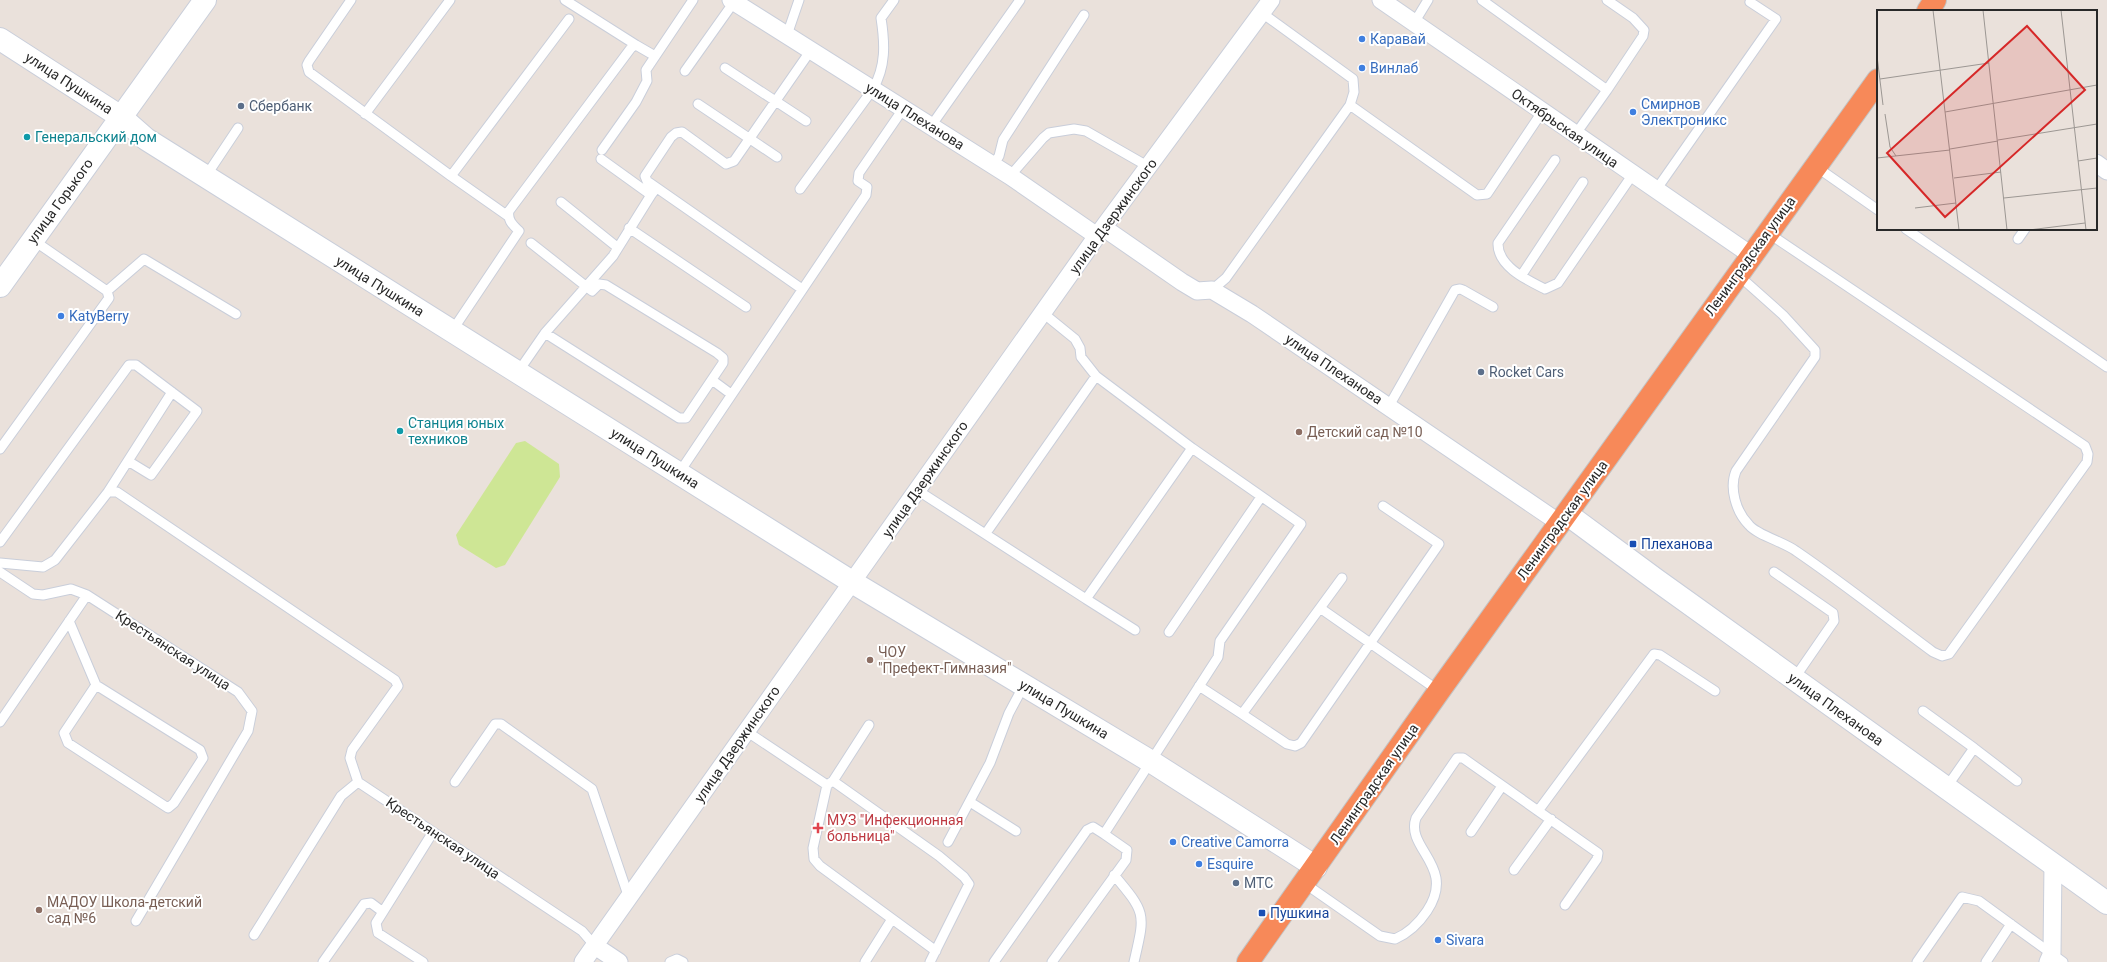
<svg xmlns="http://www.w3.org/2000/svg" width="2107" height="962" font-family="Roboto,sans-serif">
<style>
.pitch{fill:#cee695}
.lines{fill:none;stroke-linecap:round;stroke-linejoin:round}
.lane-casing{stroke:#c9ceda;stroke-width:11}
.street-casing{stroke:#c9ceda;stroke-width:19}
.secondary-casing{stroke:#c9ceda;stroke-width:24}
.highway-casing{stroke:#c3c3c3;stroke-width:24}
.lane{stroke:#fff;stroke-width:9}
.street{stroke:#fff;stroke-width:17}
.secondary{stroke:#fff;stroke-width:22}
.highway{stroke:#f78959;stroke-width:22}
.shop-dot{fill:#3f7fe0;stroke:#fff;stroke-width:1.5}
.service-dot{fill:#5c6f8a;stroke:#fff;stroke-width:1.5}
.culture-dot{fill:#0f9aa8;stroke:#fff;stroke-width:1.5}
.education-dot{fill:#8d6e63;stroke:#fff;stroke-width:1.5}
.transit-dot{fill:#1a4fb4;stroke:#fff;stroke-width:1.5}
.health-dot{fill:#e0444e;stroke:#fff;stroke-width:1.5}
.labels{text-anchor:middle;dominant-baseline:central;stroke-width:4;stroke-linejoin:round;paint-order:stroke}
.shop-label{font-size:14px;fill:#366cbe;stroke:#fff;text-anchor:start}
.street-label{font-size:14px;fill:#282828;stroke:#fff}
.service-label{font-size:14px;fill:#4e5e75;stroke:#fff;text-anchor:start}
.culture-label{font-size:14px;fill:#0d838f;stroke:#fff;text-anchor:start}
.education-label{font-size:14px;fill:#785e54;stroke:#fff;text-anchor:start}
.transit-label{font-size:14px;fill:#164399;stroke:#fff;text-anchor:start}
.health-label{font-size:14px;fill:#be3a42;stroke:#fff;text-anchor:start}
.inset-road{fill:none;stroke:#9c9793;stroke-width:1}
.view{fill:#d62828;fill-opacity:0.15;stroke:#d62828;stroke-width:2}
.inset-edge{fill:none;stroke:#282828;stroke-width:2}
</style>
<rect width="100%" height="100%" fill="#eae1db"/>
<path class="pitch" d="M525,441L559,464L560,477L505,565L496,568L459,545L456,535L516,443Z"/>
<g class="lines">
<g class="lane-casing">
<path id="lane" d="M351,0L309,61L307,65L309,72L451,176L569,19
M565,0L636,45
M1482,0L1607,90L1575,135
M1607,0L1633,18L1644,30L1643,36L1607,90
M1262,13L1353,79L1354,92L1350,105
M1414,23L1428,0
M787,35L799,0
M725,68L806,121
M685,71L734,2
M698,104L777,157
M365,114L450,0
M931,126L1020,0
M602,150L636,102L647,81L646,70L693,0
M601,159L651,195L654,191
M1555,160L1498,243C1497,266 1527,280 1545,289L1558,283L1633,174
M993,165L999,156L1003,140L1084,15
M1815,166L1878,210
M206,176L238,128
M451,176L508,216
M1010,176L1043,138L1049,133L1074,129L1086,131L1149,167
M800,189L873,89C886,66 885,44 881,18L894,0
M1656,190L1776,19L1750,2L1751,0
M561,202L617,247
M629,228L746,307
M1906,229L2107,367
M2018,239L2025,229
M531,243L592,291L599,284L606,285L717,353L723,358V363L686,418H679L545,333
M1737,274L1783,315L1815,350V357L1736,471C1729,488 1736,512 1749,525C1757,535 1784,542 1796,551C1843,583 1887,618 1933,652L1942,656L1949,654L2087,462L2088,454L2085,446L1768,233
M1521,276L1583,182
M802,289L647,181L645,176L671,137L676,133L682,132L726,164L734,161L811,50
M1212,290L1226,278L1350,105L1477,195L1487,194L1542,112
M107,291L144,259L236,314
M1043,313L1075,339L1080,348L1081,357L1096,376L1192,448L1301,524L1220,641L1218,657L1104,834L1127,850L1126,860L1052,962
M452,331L519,231C513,225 507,220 509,211L631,48L636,45L655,56
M518,372L545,333L613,256L651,195
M712,380L731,394
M1389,406L1455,290L1460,289L1463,290L1493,307
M0,449L109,298L107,291L33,240
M679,473L866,195L867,187L858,181L859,173L903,109
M917,490L1086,599L1192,448
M108,492L172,392
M986,533L1096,376
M0,542L129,365H136L197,411L151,475L128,461
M0,563L43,567L55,560L108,492H117L395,680L398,686L352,750L350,758L358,782
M0,572L33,594L43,595L71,589L87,595L238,692L252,711L248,731L136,921
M1774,572L1833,613L1834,621L1794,679
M1342,578L1320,608L1439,691
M1086,599L1135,630
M69,621L96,685L200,750L203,758L174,803L168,808L68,743L64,733L96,685
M1169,632L1261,497
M1199,686L1242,714L1320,608
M1923,711L1974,748L1946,788
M1242,714L1287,744L1295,746L1301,743L1439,544L1383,506
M0,722L87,595
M869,725L833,781L939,856L964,877L969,884L930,962
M746,731L827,785
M1974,748L2017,781
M833,781L827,785L813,848L814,859L820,866L936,951
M455,782L495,724H501L592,789L629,898
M970,802L1016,831
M1538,811L1654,654L1660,655L1715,691
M1471,832L1502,786
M948,842L990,763L1009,713L1024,685
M1514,870L1551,819
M1114,875C1147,914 1145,914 1134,962
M1304,883L1380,936L1395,939C1409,933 1419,923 1427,911C1457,866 1405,849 1416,818L1457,758H1463L1598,853L1597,859L1565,905
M254,935L341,796L358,782L582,931L595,946
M323,962L364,904L371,903L383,912
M423,962L378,933L376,923L433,832
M670,962L677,959L683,962
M865,962L892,919
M994,962L1087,830L1093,827L1104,834
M1917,962L1962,897L1979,901L2063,962
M1986,962L2011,924"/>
</g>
<g class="street-casing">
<path id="street" d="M731,0L1010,176L1097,236
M1381,0L1751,255
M2096,163L2107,171
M1104,228L1182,282L1197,291L1212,290L1252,314L1561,524
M595,946L619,962
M583,962L1097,236L1271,0
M2048,962L2052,953L2053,864"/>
</g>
<g class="secondary-casing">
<path id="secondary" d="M0,39L121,117L146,139L852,582L1150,761L1316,867
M0,286L205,0
M1567,514L1655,579L2107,903"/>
</g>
<g class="highway-casing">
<path id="highway" d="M1928,11L1935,0
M1248,962L1439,691L1878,80"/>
</g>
<use href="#lane" class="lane"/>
<use href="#street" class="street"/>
<use href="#secondary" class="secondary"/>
<use href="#highway" class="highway"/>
</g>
<g class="shop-dot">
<circle cx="1362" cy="39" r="4"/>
<circle cx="1362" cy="68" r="4"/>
<circle cx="1633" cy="112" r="4"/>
<circle cx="61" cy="316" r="4"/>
<circle cx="1173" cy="842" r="4"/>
<circle cx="1199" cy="864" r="4"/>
<circle cx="1438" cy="940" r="4"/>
</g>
<g class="service-dot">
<circle cx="241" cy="106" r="4"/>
<circle cx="1481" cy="372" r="4"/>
<circle cx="1236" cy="883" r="4"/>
</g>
<g class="culture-dot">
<circle cx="27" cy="137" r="4"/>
<circle cx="400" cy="431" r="4"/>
</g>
<g class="education-dot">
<circle cx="1299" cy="432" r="4"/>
<circle cx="870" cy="660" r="4"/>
<circle cx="39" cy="910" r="4"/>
</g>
<g class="transit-dot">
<rect x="1629" y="540" width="8" height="8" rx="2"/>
<rect x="1258" y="909" width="8" height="8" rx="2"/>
</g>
<path class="health-dot" d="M816 822h4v4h4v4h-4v4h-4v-4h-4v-4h4z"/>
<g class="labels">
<g class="shop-label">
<text x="1370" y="39">Каравай</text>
<text x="1370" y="68">Винлаб</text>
<text x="1641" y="104">Смирнов<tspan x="1641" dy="16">Электроникс</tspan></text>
<text x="69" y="316">KatyBerry</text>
<text x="1181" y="842">Creative Camorra</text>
<text x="1207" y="864">Esquire</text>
<text x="1446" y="940">Sivara</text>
</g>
<g class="street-label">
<text transform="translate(69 83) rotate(33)">улица Пушкина</text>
<text transform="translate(915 116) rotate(32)">улица Плеханова</text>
<text transform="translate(1565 128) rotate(35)">Октябрьская улица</text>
<text transform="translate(60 201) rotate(-54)">улица Горького</text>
<text transform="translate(1113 216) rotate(-54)">улица Дзержинского</text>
<text transform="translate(1750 256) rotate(-54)">Ленинградская улица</text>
<text transform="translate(380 286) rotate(32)">улица Пушкина</text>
<text transform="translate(1334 369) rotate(34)">улица Плеханова</text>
<text transform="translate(655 458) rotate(32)">улица Пушкина</text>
<text transform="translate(925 479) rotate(-55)">улица Дзержинского</text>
<text transform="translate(1562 520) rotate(-54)">Ленинградская улица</text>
<text transform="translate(173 650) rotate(33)">Крестьянская улица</text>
<text transform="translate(1064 709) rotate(31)">улица Пушкина</text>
<text transform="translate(1836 709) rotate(36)">улица Плеханова</text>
<text transform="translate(737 744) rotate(-55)">улица Дзержинского</text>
<text transform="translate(1374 784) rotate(-55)">Ленинградская улица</text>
<text transform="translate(443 838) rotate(34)">Крестьянская улица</text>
</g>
<g class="service-label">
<text x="249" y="106">Сбербанк</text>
<text x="1489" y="372">Rocket Cars</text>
<text x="1244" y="883">МТС</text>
</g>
<g class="culture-label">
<text x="35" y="137">Генеральский дом</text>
<text x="408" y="423">Станция юных<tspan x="408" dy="16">техников</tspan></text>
</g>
<g class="education-label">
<text x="1307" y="432">Детский сад №10</text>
<text x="878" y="652">ЧОУ<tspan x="878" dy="16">"Префект-Гимназия"</tspan></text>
<text x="47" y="902">МАДОУ Школа-детский<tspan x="47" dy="16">сад №6</tspan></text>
</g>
<g class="transit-label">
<text x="1641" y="544">Плеханова</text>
<text x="1270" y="913">Пушкина</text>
</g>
<g class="health-label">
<text x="827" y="820">МУЗ "Инфекционная<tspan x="827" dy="16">больница"</tspan></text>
</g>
</g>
<g transform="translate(1877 10)">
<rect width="220" height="220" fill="#eae1db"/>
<path class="inset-road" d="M56,0L82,220M106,0L130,220M184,0L209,220M0,46L6,95M3,69L112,53M68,102L220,75M8,104L13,137L19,146M121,130L220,114M73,139L121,131M0,148L73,140M201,151L220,148M77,168L124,162M127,188L220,178M38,198L79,193M152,220L208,213"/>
<path class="view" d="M150,16L208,80L68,207L10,143Z"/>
<rect width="220" height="220" class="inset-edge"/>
</g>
</svg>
